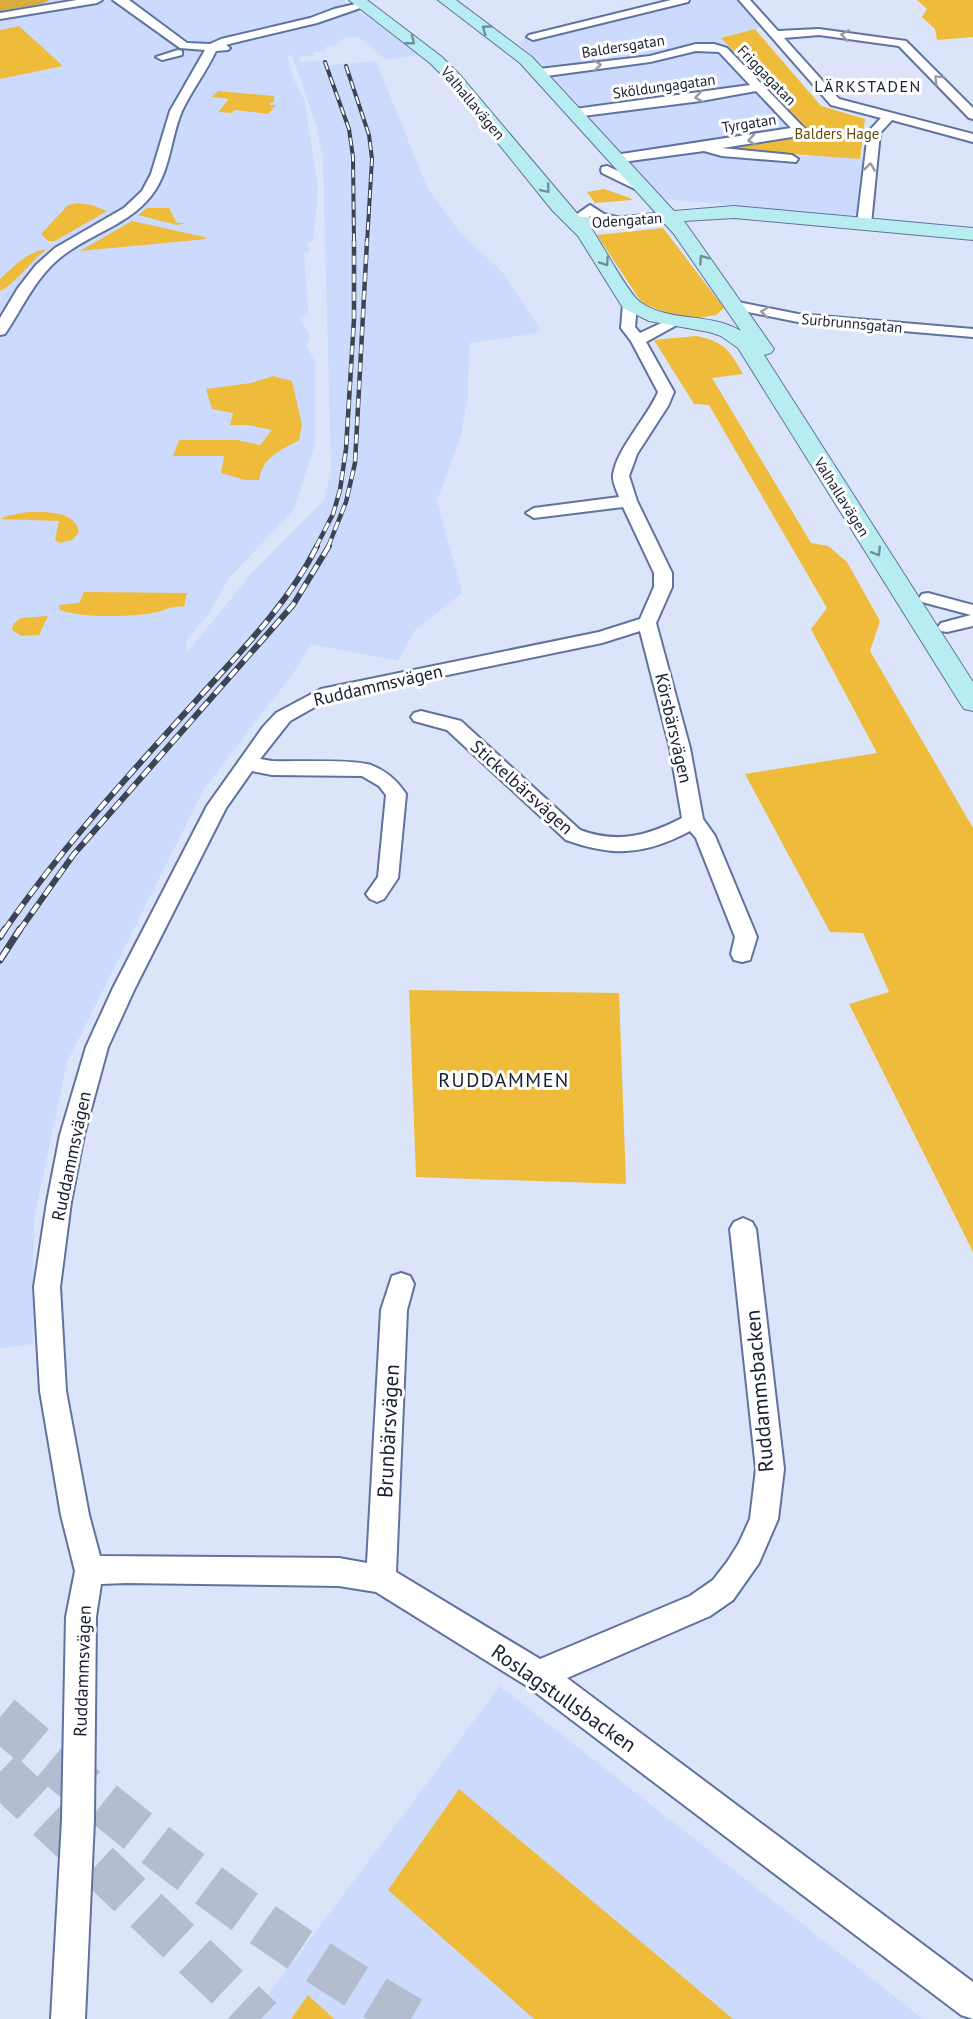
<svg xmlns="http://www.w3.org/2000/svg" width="973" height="2019" font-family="'PT Sans',sans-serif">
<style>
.built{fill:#ccdbfd;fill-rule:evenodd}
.green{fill:#eebb3a}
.forest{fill:#d8ab3f}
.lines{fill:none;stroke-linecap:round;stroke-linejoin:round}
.motorway-tunnel{stroke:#b4bdd0;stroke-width:45;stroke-dasharray:45 22;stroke-linecap:butt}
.minor-casing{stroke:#60739f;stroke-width:4}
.secondary-casing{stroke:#60739f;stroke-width:2}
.minor{fill:#fff;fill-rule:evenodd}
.secondary{fill:#b7ecf1;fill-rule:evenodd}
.rail-far3-casing{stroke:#3d4456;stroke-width:4}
.rail-far2-casing{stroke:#3d4456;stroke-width:4.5}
.rail-far1-casing{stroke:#3d4456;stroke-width:6}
.rail-casing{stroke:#3d4456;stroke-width:7}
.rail-far3{stroke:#fff;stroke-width:2;stroke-dasharray:8;stroke-linecap:butt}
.rail-far2{stroke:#fff;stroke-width:3;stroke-dasharray:9;stroke-linecap:butt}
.rail-far1{stroke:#fff;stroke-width:4;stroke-dasharray:11;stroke-linecap:butt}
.rail{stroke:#fff;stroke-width:4.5;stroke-dasharray:14;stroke-linecap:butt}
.oneway{stroke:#6f909b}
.oneway2{stroke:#979aa2}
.labels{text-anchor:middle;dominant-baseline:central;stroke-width:6;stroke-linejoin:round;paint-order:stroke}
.far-street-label{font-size:15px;fill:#181f31;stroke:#fff}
.far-park-label{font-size:15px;fill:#624b11;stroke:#fff}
.far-neighbourhood-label{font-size:16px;letter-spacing:1.5px;fill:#181f31;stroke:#fff}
.street-label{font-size:18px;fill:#181f31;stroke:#fff}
.neighbourhood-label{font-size:20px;letter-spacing:1.5px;fill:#181f31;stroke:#fff}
.near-street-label{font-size:21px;fill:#181f31;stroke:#fff}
</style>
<rect width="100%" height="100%" fill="#dbe4f8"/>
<path class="built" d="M50,0H343L358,12L374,17L418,55L387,60L357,36L339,40L341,42L335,43L336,45L325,47L326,51L314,52L315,56L300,57L301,62L327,60L329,65L376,61L427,187L458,230L503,273L540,329L534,334L469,343L468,394L461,435L437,501L462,593L415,630L398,661L311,644L294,672L204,789L67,1062L34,1219L33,1344L0,1348V11L42,4ZM292,55L316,125L323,159L331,471L324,500L252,573L188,651L186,641L208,615L229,578L294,510L315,444V362L307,346L310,336L299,318L308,314L304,253L310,252L307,242H313L318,189L305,101L294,80L287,56Z
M681,0H744L767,26L721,38L811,132L807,136L742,145L804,156L821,155L860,159L868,165L863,217L663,199L549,72L518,42Z
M500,1686L923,2019H250Z"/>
<path class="green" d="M917,0H973V37L937,40L935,29L922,17L927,9Z
M19,26L63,66L0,79V30Z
M755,29L821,106L865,119L860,159L740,150L738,147L742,145L807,136L811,132L721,38Z
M218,91L274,96V102L270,103V105H276L268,114L235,110L232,113L218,112L229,99L212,97Z
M604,189L630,198L632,200L595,203L587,192Z
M78,203L92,205L107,211L55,241H48L41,234L68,205Z
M147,208H169L177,223H187L177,225L138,215Z
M132,221L204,237L207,239L80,251Z
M663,228L724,308L716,315L697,318L667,313L642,303L597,235Z
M47,249C33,259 14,285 0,291V279C14,266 28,251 47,249Z
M696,336C724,341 730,351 743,374L712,378L811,543L828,546L847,562L880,621L870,651L973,828V1252L849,1004L889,992L863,933L830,932L745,774L877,753L811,629L827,608L709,405L694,404L654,340Z
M273,376L292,381L302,425L299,440C279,451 263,457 259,480H245L221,473L224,456H173L179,440H237L260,445L272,430L248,425H230L233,413L212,409L206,389L251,383Z
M28,512C46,512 75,510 79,532L72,540L60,543L55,540L59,521L0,519L6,516Z
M84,592L187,593L184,607C172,605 165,611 153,613C132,617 80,618 60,610L59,605L79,603Z
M48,616L39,635L21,636L12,630L13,624L21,618Z
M409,990L619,993L626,1184L416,1177Z
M459,1789L733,2019H534L388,1890Z
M308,1995L334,2019H291Z"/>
<path class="forest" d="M0,0H50L42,4L0,11Z"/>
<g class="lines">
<path class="motorway-tunnel" d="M0,1717C131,1829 261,1933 411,2019
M0,1772L261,2019"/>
<g class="minor-casing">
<path id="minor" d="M77,0H102L97,3L0,19V13Z
M113,0H129L187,43L210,44L221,39L310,18L334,9L364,2L369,5L317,23L229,44L226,45L230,48L228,50L216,51C206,72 192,90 182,111C170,139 171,171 151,196C129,224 93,233 65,254C36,275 24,306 5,334L0,335V318L18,288L36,265L55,248L124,208L142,191L151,174L170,111L205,50L180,48Z
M671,0H689L688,2L533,40L527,37L529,35Z
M739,0H750L778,31L819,29L906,41L973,108V119L969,118L899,46L819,35L784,38L839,99L973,134V142L892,120L880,133L871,224L869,227H859L857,224L868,132L881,118L831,105Z
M696,44H714L727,48L805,129L792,137L722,148L792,155L798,159L796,162L722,156L704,151L615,163L609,159L615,155L791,128L756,91L701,101L575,117L569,113L575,109L750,85L719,52L696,51L650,62L539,77L533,73L539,69L650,56Z
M178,50L182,51V55L162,60L156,57Z
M607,166L645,183L646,186L640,190L635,189L602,173L601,170L602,167Z
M590,205L604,214L625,219L627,222L620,226L594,220L590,216L580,225H570L568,222L570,219Z
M630,300L637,304L635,327L640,333L672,318L677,317L684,321L646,342L674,392L668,406L637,454L629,476L637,501L672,573V587L656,623L690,748L703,819L715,836L757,937L750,960L742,962L734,960L731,954L735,937L696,838L690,831C645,855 613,857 566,840L447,730L414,721L411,717L414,713L421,711L461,721L580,830C618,844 647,836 682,818L670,748L640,631L602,643L327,700L290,721L260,759L272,761C294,762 353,759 371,765C386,771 397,780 406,794L398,878L384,899L377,902L370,899L366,894L378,877L386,795L379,786L362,776L272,775L252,771L226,808L135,988L108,1047L84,1135L71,1202L60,1287L66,1391L89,1515L100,1556L339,1558L367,1563L381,1310L392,1276L401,1273L410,1276L414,1284L407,1310L396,1572L540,1659L690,1596L713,1580L727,1562L739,1543L750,1519L756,1469L730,1229L734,1222L743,1218L752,1222L756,1229L784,1469L778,1519L759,1563L733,1600L710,1616L567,1678L973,1982V2019L961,2015L527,1686L376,1592L339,1586L126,1583L101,1584L96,1617L94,1820L85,2019H51L62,1820L66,1617L75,1571L61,1515L40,1391L34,1287L47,1202L60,1135L86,1047L113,988L207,806L263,727L276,713L321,689L599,632L640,619L654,587V573L623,507L534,518L526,513L534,508L619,497C617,491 612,481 613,475C617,448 647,418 658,392L631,341L621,328L623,304Z
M733,301L798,314L973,329V337L798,322L728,308L726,305L728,302Z
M928,593L973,605V626L947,632L941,631L938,627L941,623L971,615L922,602L919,598L922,594Z"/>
</g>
<g class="secondary-casing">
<path id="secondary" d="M349,0H367L442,57L459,74L580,217H614L656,213L520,63L438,0H456L532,57L674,211L734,206L973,228V240L734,218L684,221L774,349L771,353L764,355L973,682V711L964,709L960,703L738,348L721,336L709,332L649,321L623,308L578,236L552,210L447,80L430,63ZM665,224L674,234L741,331C711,312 669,323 640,302C627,292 603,245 591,228Z"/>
</g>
<use href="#minor" class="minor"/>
<use href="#secondary" class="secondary"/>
<g class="rail-far3-casing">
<path id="rail-far3" d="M325,62L349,129L353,157L354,243
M346,66L369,135L372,159L367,243"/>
</g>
<g class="rail-far2-casing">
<path id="rail-far2" d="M316,547L333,514L340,490L346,449L354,319V241
M328,547L346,502L355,463L367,241"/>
</g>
<g class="rail-far1-casing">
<path id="rail-far1" d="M4,931C63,845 134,770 203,693C245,647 289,602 317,546
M19,931L74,854L293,605L329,546"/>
</g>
<g class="rail-casing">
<path id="rail" d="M0,937L5,929
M0,960L20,929"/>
</g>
<use href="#rail-far3" class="rail-far3"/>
<use href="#rail-far2" class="rail-far2"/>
<use href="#rail-far1" class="rail-far1"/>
<use href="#rail" class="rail"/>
</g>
<defs><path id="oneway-chevron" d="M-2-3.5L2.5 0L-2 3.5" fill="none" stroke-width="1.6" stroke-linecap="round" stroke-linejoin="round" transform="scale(1.5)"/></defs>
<g class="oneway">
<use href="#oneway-chevron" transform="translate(486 29) rotate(-144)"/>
<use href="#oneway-chevron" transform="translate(411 41) rotate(38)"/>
<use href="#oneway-chevron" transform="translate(546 189) rotate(50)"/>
<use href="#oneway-chevron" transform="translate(703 259) rotate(-125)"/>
<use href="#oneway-chevron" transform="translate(605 262) rotate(56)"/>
<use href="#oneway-chevron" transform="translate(877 552) rotate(58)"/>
</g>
<g class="oneway2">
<use href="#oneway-chevron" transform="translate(845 35) rotate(-172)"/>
<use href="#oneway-chevron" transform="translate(597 65) rotate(-7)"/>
<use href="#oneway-chevron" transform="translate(938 79) rotate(-135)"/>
<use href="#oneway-chevron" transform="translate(699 97) rotate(171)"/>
<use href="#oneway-chevron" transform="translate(752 140) rotate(171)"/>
<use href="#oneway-chevron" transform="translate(870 167) rotate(-84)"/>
<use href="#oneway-chevron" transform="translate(765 312) rotate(-174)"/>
</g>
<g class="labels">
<g class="far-street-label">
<text transform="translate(623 46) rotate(-9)">Baldersgatan</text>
<text transform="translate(767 75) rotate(46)">Friggagatan</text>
<text transform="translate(664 86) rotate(-8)">Sköldungagatan</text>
<text transform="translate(473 103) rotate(50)">Valhallavägen</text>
<text transform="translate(749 123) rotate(-9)">Tyrgatan</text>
<text transform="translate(627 220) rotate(-4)">Odengatan</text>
<text transform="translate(852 323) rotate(5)">Surbrunnsgatan</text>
<text transform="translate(842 497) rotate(58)">Valhallavägen</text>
</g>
<g class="far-park-label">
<text x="837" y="133">Balders Hage</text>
</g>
<g class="far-neighbourhood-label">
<text x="868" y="86">LÄRKSTADEN</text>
</g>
<g class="street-label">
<text transform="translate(378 685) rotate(-13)">Ruddammsvägen</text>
<text transform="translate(674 728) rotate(77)">Körsbärsvägen</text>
<text transform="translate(522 787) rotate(42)">Stickelbärsvägen</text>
<text transform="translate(71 1156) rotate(-78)">Ruddammsvägen</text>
<text transform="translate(82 1671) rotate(-88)">Ruddammsvägen</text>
</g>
<g class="neighbourhood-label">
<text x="504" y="1080">RUDDAMMEN</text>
</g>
<g class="near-street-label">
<text transform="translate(759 1391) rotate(-95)">Ruddammsbacken</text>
<text transform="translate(388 1431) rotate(-87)">Brunbärsvägen</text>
<text transform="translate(564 1698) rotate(35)">Roslagstullsbacken</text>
</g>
</g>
</svg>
